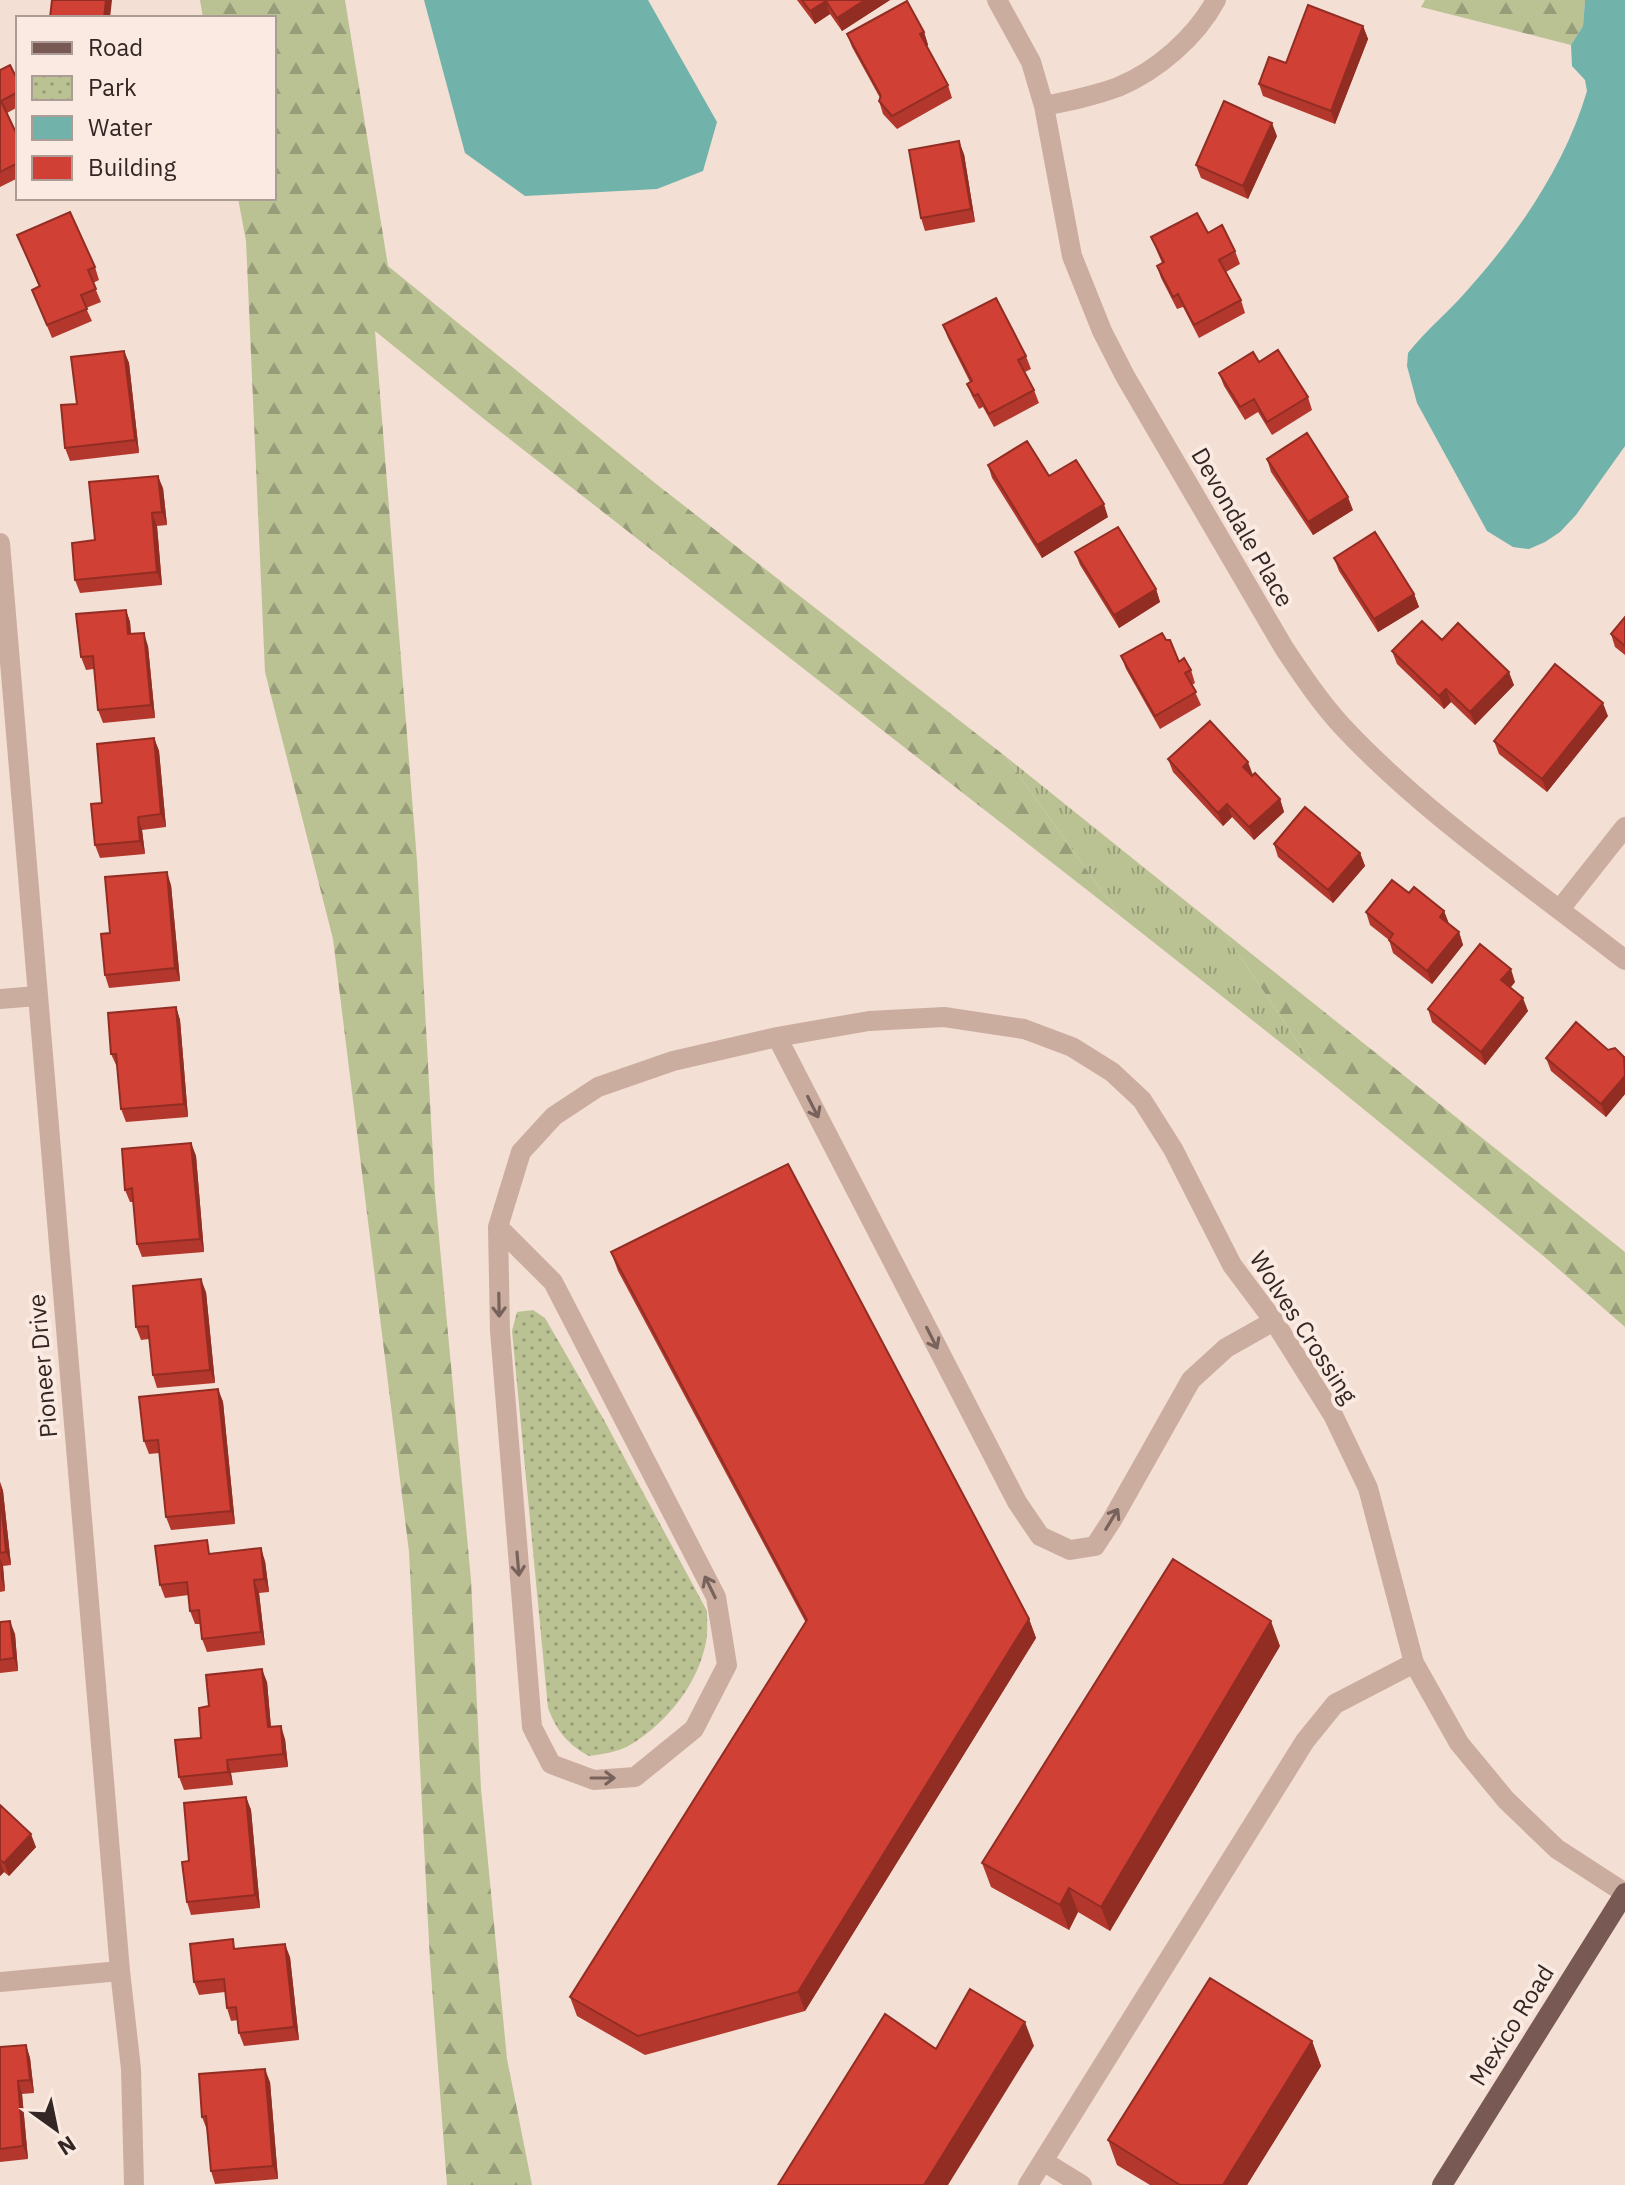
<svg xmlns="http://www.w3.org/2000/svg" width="1625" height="2185" font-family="'IBM Plex Sans',sans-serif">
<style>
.grass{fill:url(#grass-tufts)}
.forest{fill:url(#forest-firs)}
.park{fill:url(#park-dots)}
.water{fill:#71b2aa}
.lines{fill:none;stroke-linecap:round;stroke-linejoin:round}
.lane{stroke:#cbada0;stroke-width:20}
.street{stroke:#cbada0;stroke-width:20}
.primary{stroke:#785953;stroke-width:20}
.wall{fill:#b4372d}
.shaded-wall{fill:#922d24}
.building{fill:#d14034;stroke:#922d24;stroke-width:2}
.oneway{stroke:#78635c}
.labels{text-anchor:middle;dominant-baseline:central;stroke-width:8;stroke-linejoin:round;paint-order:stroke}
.street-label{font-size:24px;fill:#342624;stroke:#faeae1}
</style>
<defs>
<pattern id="grass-tufts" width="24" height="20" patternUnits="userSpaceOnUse" patternTransform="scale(2)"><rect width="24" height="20" fill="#bac294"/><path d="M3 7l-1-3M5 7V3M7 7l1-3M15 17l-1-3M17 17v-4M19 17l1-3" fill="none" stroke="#989d79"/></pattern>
<pattern id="forest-firs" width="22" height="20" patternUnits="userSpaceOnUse" patternTransform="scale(2)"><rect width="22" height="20" fill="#bac294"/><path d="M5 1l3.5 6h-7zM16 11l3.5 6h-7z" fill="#989d79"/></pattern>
<pattern id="park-dots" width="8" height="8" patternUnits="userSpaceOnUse" patternTransform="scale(2)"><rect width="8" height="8" fill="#bac294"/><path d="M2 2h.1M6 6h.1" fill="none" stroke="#989d79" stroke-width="1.8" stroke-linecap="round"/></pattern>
</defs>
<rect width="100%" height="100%" fill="#f3dfd4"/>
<path class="grass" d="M1005,756L1223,931L1318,1072L1119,915Z"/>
<path class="forest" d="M200,0H345L388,266L655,483L1005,756L1119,915L484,419L375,331L417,861L435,1194L471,1580L481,1789L507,2059L532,2185H447L430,1961L409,1552L333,939L265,672L246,241L238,198H274V18H203Z
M1425,0H1585L1583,26L1571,45L1421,7Z
M1223,931L1625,1252V1327L1547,1259L1318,1072Z"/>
<path class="park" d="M533,1310L545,1318L604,1420L707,1611C707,1621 708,1632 706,1642C698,1684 667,1723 630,1745C618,1752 603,1754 589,1756C567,1744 557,1731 548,1708L512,1331L517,1312Z"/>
<path class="water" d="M424,0H648L717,122L703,171L657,189L525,196L465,153Z
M1585,0H1625V446L1576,515L1560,532L1545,542L1529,549L1513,547L1487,531L1417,403L1407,366L1408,353C1427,329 1451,310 1471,286C1520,231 1566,163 1587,91L1585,80L1572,66L1571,45L1583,26Z"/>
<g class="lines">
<path class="lane" d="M777,1037L1017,1502L1040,1536L1070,1550L1095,1546L1112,1520L1191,1380L1226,1348L1274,1321
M498,1227L553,1282L716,1597L727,1665L694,1729L635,1777L594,1780L551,1764L532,1727L500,1331L498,1227L521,1152L554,1116L598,1087L673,1061L777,1037L869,1021L944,1017L1024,1029L1072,1047L1112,1072L1142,1100L1173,1149L1232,1265L1274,1321L1333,1415L1368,1488L1414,1663L1459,1743L1506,1800L1557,1849L1625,1893
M1043,2161L1082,2185
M1028,2185L1305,1741L1335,1704L1414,1663"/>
<path class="street" d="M997,0L1031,62L1044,106L1072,256L1102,331L1125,376L1284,648C1302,675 1320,702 1342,726C1424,814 1531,886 1625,960
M1044,106C1069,101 1094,96 1118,87C1157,71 1196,37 1216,0
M0,543L120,1971L131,2069L134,2185
M1560,909L1625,827
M0,999L37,996
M0,1982L120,1971"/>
<path class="primary" d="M1442,2185L1625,1893"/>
</g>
<path class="wall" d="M797,0H890L842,31L830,14L815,24Z
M1363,26L1368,39L1335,124L1263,96L1259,84L1286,63Z
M924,32L928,45L927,46L948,85L952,98L897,129L883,114L879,101L880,98L852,47L847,34Z
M0,70L18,81V107L7,113L18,137V178L0,187Z
M1277,136L1248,199L1201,178L1196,165Z
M964,154L975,222L925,231L921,218Z
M1208,233L1235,251L1240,264L1226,272L1241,300L1245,313L1199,338L1183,307L1177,309L1161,278L1157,266L1162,263L1151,237Z
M17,235L95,267L99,280L93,283L101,302L86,308L92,321L52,338L32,290L39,287Z
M943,325L1026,356L1031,369L1025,372L1034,390L1039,403L994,427L983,407L979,409L972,396L967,384L970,382L948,338Z
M124,351L129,363L139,453L70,461L65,448Z
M1259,362L1308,397L1312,410L1272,435L1258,412L1245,420L1224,386L1219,373Z
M1267,459L1353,510L1313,535L1271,472Z
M988,465L1049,476L1108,517L1042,558L992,478Z
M163,488L167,525L157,526L162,585L80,593L75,580L95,540Z
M1075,552L1156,589L1160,602L1119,628L1080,565Z
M1334,558L1414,594L1419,607L1378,632L1339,571Z
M126,610L130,622L131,634L148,646L155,718L103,723L98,710L94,669L86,670L81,657Z
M1625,617V655L1615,647L1611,634Z
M1442,640L1514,685L1475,725L1451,702L1444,709L1397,664L1392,651Z
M1121,656L1179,662L1191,670L1195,683L1192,685L1201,705L1160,729L1126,669Z
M1608,716L1547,792L1499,754L1494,741Z
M154,738L159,751L166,827L142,830L145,854L100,858L95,845L102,803Z
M1168,759L1280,799L1284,812L1254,840L1232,817L1223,826L1173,772Z
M1274,844L1360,853L1365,866L1333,903L1278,857Z
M171,885L180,981L109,988L105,975L110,933Z
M1409,893L1444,911L1449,924L1459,932L1463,945L1432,984L1393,953L1389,940L1370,925L1366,912Z
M1515,982L1510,988L1528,1011L1485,1065L1432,1022L1428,1009Z
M176,1007L180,1020L188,1117L126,1122L121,1109L117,1067L111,1054Z
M1608,1050L1625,1059V1094L1606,1117L1551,1071L1546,1058Z
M191,1143L196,1156L204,1252L142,1257L137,1244L134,1202H130L125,1190Z
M611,1252L1029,1619L1036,1638L805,2011L645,2055L577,2016L570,1997L806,1623L618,1271Z
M206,1292L215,1383L157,1388L153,1375L149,1339L141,1340L136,1327Z
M218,1389L223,1402L235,1524L171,1530L166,1517L160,1453L149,1454L144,1441Z
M0,1482L3,1491L11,1565L3,1566L5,1591L0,1592Z
M211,1554L265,1561L269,1592L259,1593L265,1645L207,1652L202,1639L200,1624H195L190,1611L189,1595L165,1598L160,1585Z
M0,1622L15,1634L18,1671L0,1673Z
M1280,1646L1110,1931L1078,1912L1069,1930L991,1887L982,1863Z
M267,1682L271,1727L285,1739L288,1767L231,1773L233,1785L184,1790L179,1777L201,1738L209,1706Z
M246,1797L251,1810L260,1908L191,1915L187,1902Z
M0,1805L36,1847L9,1876L4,1872L0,1876Z
M236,1949L290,1957L299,2040L244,2046L239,2033L238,2020L231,2021L227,2008L225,1992L199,1995L194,1982Z
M1312,2041L1321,2066L1247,2185H1150L1117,2165L1108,2140Z
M26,2045L30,2058L34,2093L22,2094L28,2159L0,2162V2047Z
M270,2082L278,2179L215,2184L211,2171L207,2130L202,2117Z"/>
<path class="shaded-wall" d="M106,0H112L110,18H104Z
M865,0H890L842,31L837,18Z
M826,1L830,14L815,24L810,11Z
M1363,26L1368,39L1335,124L1331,111Z
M924,32L928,45L925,47L920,34Z
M1272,123L1277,136L1248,199L1243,186Z
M959,141L964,154L975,222L971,209Z
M124,351L129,363L139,453L135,440Z
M158,476L163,488L167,525L162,512Z
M1348,497L1353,510L1313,535L1308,522Z
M1104,504L1108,517L1042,558L1037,545Z
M152,513L157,526L162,585L157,572Z
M1156,589L1160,602L1119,628L1114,615Z
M1414,594L1419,607L1378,632L1374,619Z
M126,610L130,622L132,647L128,634Z
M144,633L148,646L155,718L151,705Z
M1509,672L1514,685L1475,725L1470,712Z
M1446,689L1451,702L1444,709L1439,696Z
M1603,703L1608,716L1547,792L1542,779Z
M154,738L159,751L166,827L161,814Z
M1248,762L1253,775L1248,780L1243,767Z
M1280,799L1284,812L1254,840L1249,827Z
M1227,804L1232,817L1223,826L1218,813Z
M138,817L142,830L145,854L140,841Z
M1360,853L1365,866L1333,903L1328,890Z
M167,872L171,885L180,981L175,968Z
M1444,911L1449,924L1440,917Z
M1459,932L1463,945L1432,984L1427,971Z
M1511,969L1515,982L1506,993L1501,980Z
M1523,998L1528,1011L1485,1065L1481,1052Z
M176,1007L180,1020L188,1117L184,1104Z
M1625,1076V1094L1606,1117L1601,1104Z
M191,1143L196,1156L204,1252L200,1239Z
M201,1279L206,1292L215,1383L210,1370Z
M218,1389L223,1402L235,1524L231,1511Z
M0,1482L3,1491L11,1565L6,1552Z
M261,1548L265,1561L269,1592L264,1579Z
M0,1558L3,1566L5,1591L1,1578Z
M254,1580L259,1593L265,1645L261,1632Z
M1029,1619L1036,1638L805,2011L798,1992Z
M10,1621L15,1634L18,1671L14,1658Z
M1271,1621L1280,1646L1110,1931L1101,1907Z
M262,1669L267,1682L272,1740L268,1727Z
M281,1726L285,1739L288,1767L283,1754Z
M227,1760L231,1773L233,1785L228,1772Z
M246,1797L251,1810L260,1908L255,1895Z
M31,1834L36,1847L9,1876L4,1863Z
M0,1861L4,1872L0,1876Z
M1069,1888L1078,1912L1069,1930L1060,1905Z
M285,1944L290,1957L299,2040L294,2027Z
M1025,2022L1034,2046L948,2185H924Z
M1312,2041L1321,2066L1247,2185H1223Z
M26,2045L30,2058L34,2093L30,2080Z
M265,2069L270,2082L278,2179L273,2166Z
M18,2081L22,2094L28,2159L23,2146Z"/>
<path class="building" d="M52,0H106L104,18H50Z
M802,0H865L837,18L826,1L810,11Z
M907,1L924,32L920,34L948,85L892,116L879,101L881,96L847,34Z
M1308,5L1363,26L1331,111L1259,84L1269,57L1286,63Z
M10,65L18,81V92L1,101L18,137V163L0,172V70Z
M1224,101L1272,123L1243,186L1196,165Z
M959,141L971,209L921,218L909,150Z
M70,212L95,267L88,270L96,289L81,295L87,309L47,325L32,290L40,286L17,235Z
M1197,213L1208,233L1222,225L1235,251L1219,260L1241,300L1194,325L1178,294L1173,297L1157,266L1164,262L1151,237Z
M996,298L1026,356L1018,360L1034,390L989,414L978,394L974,396L967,384L972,381L943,325Z
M1278,350L1308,397L1267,422L1254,399L1240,407L1219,373L1253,352L1259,362Z
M124,351L135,440L65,448L61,405L77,404L71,357Z
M1307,433L1348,497L1308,522L1267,459Z
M1027,441L1049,476L1076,460L1104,504L1037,545L988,465Z
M158,476L162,512L152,513L157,572L75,580L72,543L95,540L89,482Z
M1118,527L1156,589L1114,615L1075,552Z
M1375,532L1414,594L1374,619L1334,558Z
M126,610L128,634L144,633L151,705L98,710L93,656L81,657L76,614Z
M1625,617V646L1611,634Z
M1422,621L1442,640L1458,623L1509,672L1470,712L1446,689L1439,696L1392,651Z
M1162,633L1166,640H1170L1179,662L1184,658L1191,670L1185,673L1196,692L1155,716L1121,656Z
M1555,664L1603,703L1542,779L1494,741Z
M1210,721L1248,762L1243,767L1252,776L1255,773L1280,799L1249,827L1227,804L1218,813L1168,759Z
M154,738L161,814L138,817L140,841L95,845L91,804L102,803L97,744Z
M1305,807L1360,853L1328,890L1274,844Z
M167,872L175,968L105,975L101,934L110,933L105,877Z
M1392,880L1409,893L1414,887L1444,911L1440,917L1459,932L1427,971L1389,940L1393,934L1366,912Z
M1480,944L1511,969L1501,980L1523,998L1481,1052L1428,1009Z
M176,1007L184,1104L121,1109L116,1054H111L108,1013Z
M1576,1022L1608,1050L1615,1048L1624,1057L1625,1076L1601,1104L1546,1058Z
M191,1143L200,1239L137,1244L132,1188L125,1190L122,1149Z
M788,1164L1029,1619L798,1992L638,2036L570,1997L807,1620L611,1252Z
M201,1279L210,1370L153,1375L148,1326L136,1327L133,1286Z
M218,1389L231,1511L166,1517L158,1440L144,1441L139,1397Z
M0,1492L6,1552L0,1553Z
M207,1540L209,1554L261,1548L264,1579L254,1580L261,1632L202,1639L199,1610L190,1611L187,1582L160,1585L155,1546Z
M1173,1559L1271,1621L1101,1907L1069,1888L1060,1905L982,1863Z
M10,1621L14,1658L0,1660V1622Z
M262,1669L268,1727L281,1726L283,1754L227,1760L228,1772L179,1777L175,1740L201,1738L199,1708L209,1706L206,1675Z
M246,1797L255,1895L187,1902L182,1862L189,1861L184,1803Z
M0,1805L31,1834L4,1863L0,1860Z
M233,1939L234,1949L285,1944L294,2027L239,2033L236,2007L227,2008L224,1979L194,1982L190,1944Z
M1210,1978L1312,2041L1223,2185H1180L1108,2140Z
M970,1989L1025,2022L924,2185H778L885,2014L936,2049Z
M26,2045L30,2080L18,2081L23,2146L0,2149V2047Z
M265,2069L273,2166L211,2171L206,2116L202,2117L199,2074Z"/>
<defs><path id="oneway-shaft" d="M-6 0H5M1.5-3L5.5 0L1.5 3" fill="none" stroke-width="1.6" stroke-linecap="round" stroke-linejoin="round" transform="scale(2)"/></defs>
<g class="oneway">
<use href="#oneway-shaft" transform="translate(813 1107) rotate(63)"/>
<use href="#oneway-shaft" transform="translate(499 1305) rotate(89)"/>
<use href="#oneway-shaft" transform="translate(932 1338) rotate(63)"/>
<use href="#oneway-shaft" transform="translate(1112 1519) rotate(-59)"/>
<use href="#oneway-shaft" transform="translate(518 1564) rotate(85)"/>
<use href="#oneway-shaft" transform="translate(710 1587) rotate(-116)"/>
<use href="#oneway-shaft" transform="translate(603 1778)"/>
</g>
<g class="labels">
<g class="street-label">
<text transform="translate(1243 527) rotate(60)">Devondale Place</text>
<text transform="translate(1304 1327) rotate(57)">Wolves Crossing</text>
<text transform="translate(42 1366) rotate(-95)">Pioneer Drive</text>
<text transform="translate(1511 2025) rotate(-58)">Mexico Road</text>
</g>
</g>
<rect x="16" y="16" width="260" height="184" fill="#faeae1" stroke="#ab9c95" stroke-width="2"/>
<rect x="32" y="42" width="40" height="12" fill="#785953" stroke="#ab9c95" stroke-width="2"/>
<text x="88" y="56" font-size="24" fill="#342624">Road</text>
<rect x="32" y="76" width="40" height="24" fill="url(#park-dots)" stroke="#ab9c95" stroke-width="2"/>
<text x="88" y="96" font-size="24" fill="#342624">Park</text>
<rect x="32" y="116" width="40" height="24" fill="#71b2aa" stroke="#ab9c95" stroke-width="2"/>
<text x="88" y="136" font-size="24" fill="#342624">Water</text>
<rect x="32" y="156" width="40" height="24" fill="#d14034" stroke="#ab9c95" stroke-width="2"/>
<text x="88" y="176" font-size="24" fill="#342624">Building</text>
<g transform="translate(56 2129) rotate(147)" stroke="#faeae1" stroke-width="6" paint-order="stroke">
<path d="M0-6L14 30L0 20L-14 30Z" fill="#342624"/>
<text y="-12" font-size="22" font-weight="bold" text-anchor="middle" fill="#342624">N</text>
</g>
</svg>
